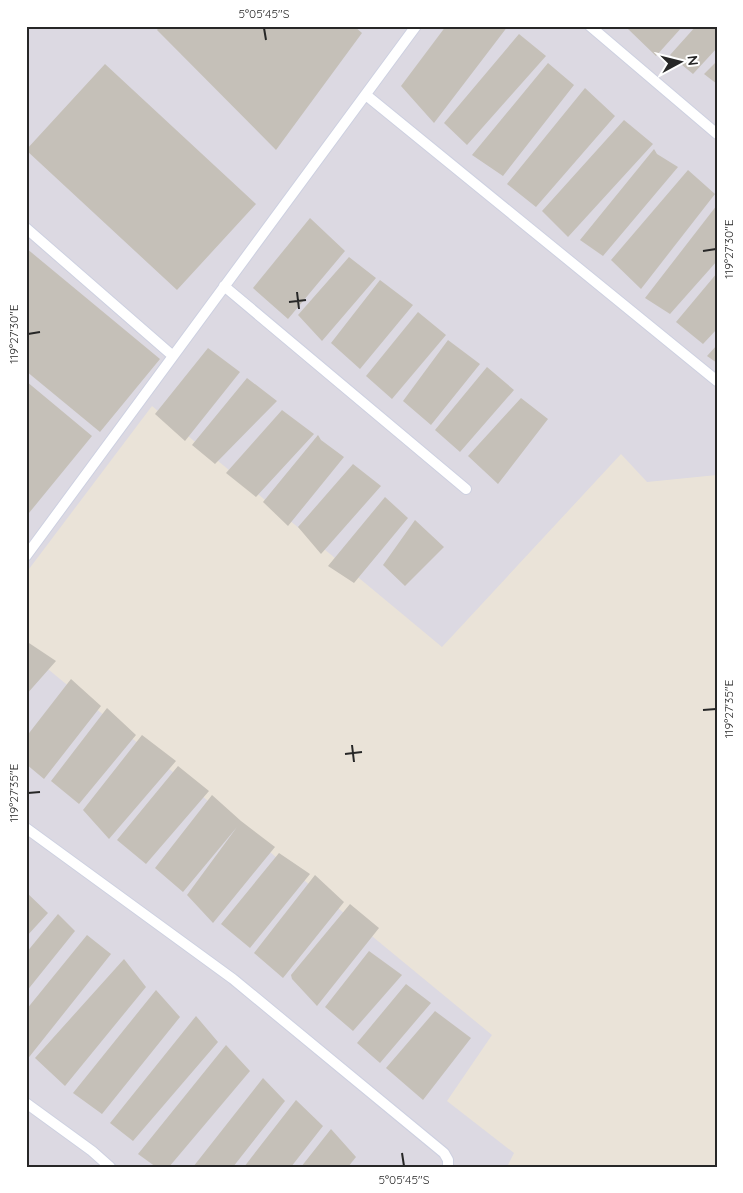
<svg xmlns="http://www.w3.org/2000/svg" width="743" height="1193" font-family="Quicksand,sans-serif">
<style>
.industrial{fill:#dcd9e2}
.building{fill:#c5c0b8}
.lines{fill:none;stroke-linecap:round;stroke-linejoin:round}
.service-casing{stroke:#cdd0e0;stroke-width:12}
.service{stroke:#fff;stroke-width:10}
.ticks{fill:none;stroke:#272727;stroke-width:2}
.neatline{fill:none;stroke:#272727;stroke-width:2}
.ticks-label{font-size:12px;text-anchor:middle;fill:#272727}
</style>
<rect width="100%" height="100%" fill="#eae3d8"/>
<path class="industrial" d="M26,26H717V475L647,482L621,454L442,647L152,406L26,573Z
M26,651L492,1035L447,1101L514,1153L507,1167H26Z"/>
<path class="building" d="M160,26H354L362,33L276,150L157,30Z
M446,26H508L434,123L401,86Z
M631,26H683L656,56L628,29Z
M696,26H717V48L693,74L670,55Z
M519,34L546,56L467,145L444,123Z
M717,61V84L704,74Z
M548,63L574,85L503,176L472,155Z
M105,64L256,204L177,290L26,150Z
M585,88L615,116L536,207L507,184Z
M624,120L653,144L568,237L542,211Z
M654,149L657,154L678,167L603,256L580,240Z
M688,170L715,194L641,289L611,260Z
M717,205V261L670,314L645,298Z
M310,218L345,251L288,319L253,288Z
M26,248L160,359L100,432L26,371Z
M349,257L376,278L322,341L298,315Z
M717,273V329L703,344L676,322Z
M380,280L413,305L360,369L331,343Z
M418,312L446,335L392,399L366,376Z
M448,340L480,364L431,425L403,401Z
M717,345V363L707,356Z
M208,348L240,372L185,441L155,414Z
M487,367L514,390L460,452L435,430Z
M247,378L277,401L215,464L192,445Z
M26,381L92,436L29,513L26,511Z
M521,398L548,419L498,484L468,456Z
M282,410L314,434L256,497L226,473Z
M318,435L321,440L344,457L288,526L263,502Z
M353,464L381,486L321,554L298,527Z
M385,497L408,518L354,583L328,566Z
M415,520L444,547L405,586L383,565Z
M26,641L56,661L26,695Z
M71,679L101,706L44,779L26,764V737Z
M107,708L136,735L79,804L51,781Z
M142,735L176,761L109,839L83,810Z
M178,766L209,791L146,864L117,840Z
M212,795L241,821L275,847L213,923L187,895L237,827L183,892L155,868Z
M279,853L310,874L250,948L221,924Z
M315,875L344,902L283,978L254,953Z
M26,892L48,913L26,937Z
M350,904L379,928L317,1006L292,979L291,975Z
M58,914L75,931L26,992V953Z
M87,935L111,954L26,1061V1010Z
M369,951L402,975L353,1031L325,1007Z
M124,959L146,987L65,1086L35,1058Z
M406,984L431,1003L380,1063L357,1043Z
M156,990L180,1017L102,1114L73,1093Z
M435,1011L471,1038L423,1100L386,1068Z
M196,1016L218,1042L133,1141L110,1123Z
M226,1045L250,1071L169,1167H156L138,1154Z
M263,1078L285,1101L233,1167H193Z
M296,1100L323,1126L291,1167H244Z
M331,1129L356,1157L348,1167H301Z"/>
<g class="lines">
<g class="service-casing">
<path id="service" d="M590,26L717,134
M366,95L717,381
M26,228L173,356
M224,286L466,489
M26,556L416,26
M26,828L233,979L444,1153L448,1160V1167
M26,1103L92,1151L110,1167"/>
</g>
<use href="#service" class="service"/>
</g>
<path class="ticks" d="M264,28L266,40M703,251L716,249M297,292L299,309M289,302L306,300M28,334L40,332M703,710L716,709M352,745L354,762M345,754L362,752M28,793L40,792M402,1153L404,1166"/>
<rect width="743" height="1193" fill="none" stroke="#ffffff" stroke-width="55"/>
<g transform="translate(680 62) rotate(83)" stroke="#ffffff" stroke-width="4" paint-order="stroke">
<path d="M0-4L9 19L0 12L-9 19Z" fill="#272727"/>
<text y="-8" font-size="14" font-weight="bold" text-anchor="middle" fill="#272727">N</text>
</g>
<rect x="28" y="28" width="688" height="1138" class="neatline"/>
<g class="ticks-label">
<text x="264" y="18">5°05'45"S</text>
<text transform="translate(729 249) rotate(-90)" y="4">119°27'30"E</text>
<text transform="translate(14 334) rotate(-90)" y="4">119°27'30"E</text>
<text transform="translate(729 709) rotate(-90)" y="4">119°27'35"E</text>
<text transform="translate(14 793) rotate(-90)" y="4">119°27'35"E</text>
<text x="404" y="1184">5°05'45"S</text>
</g>
</svg>
